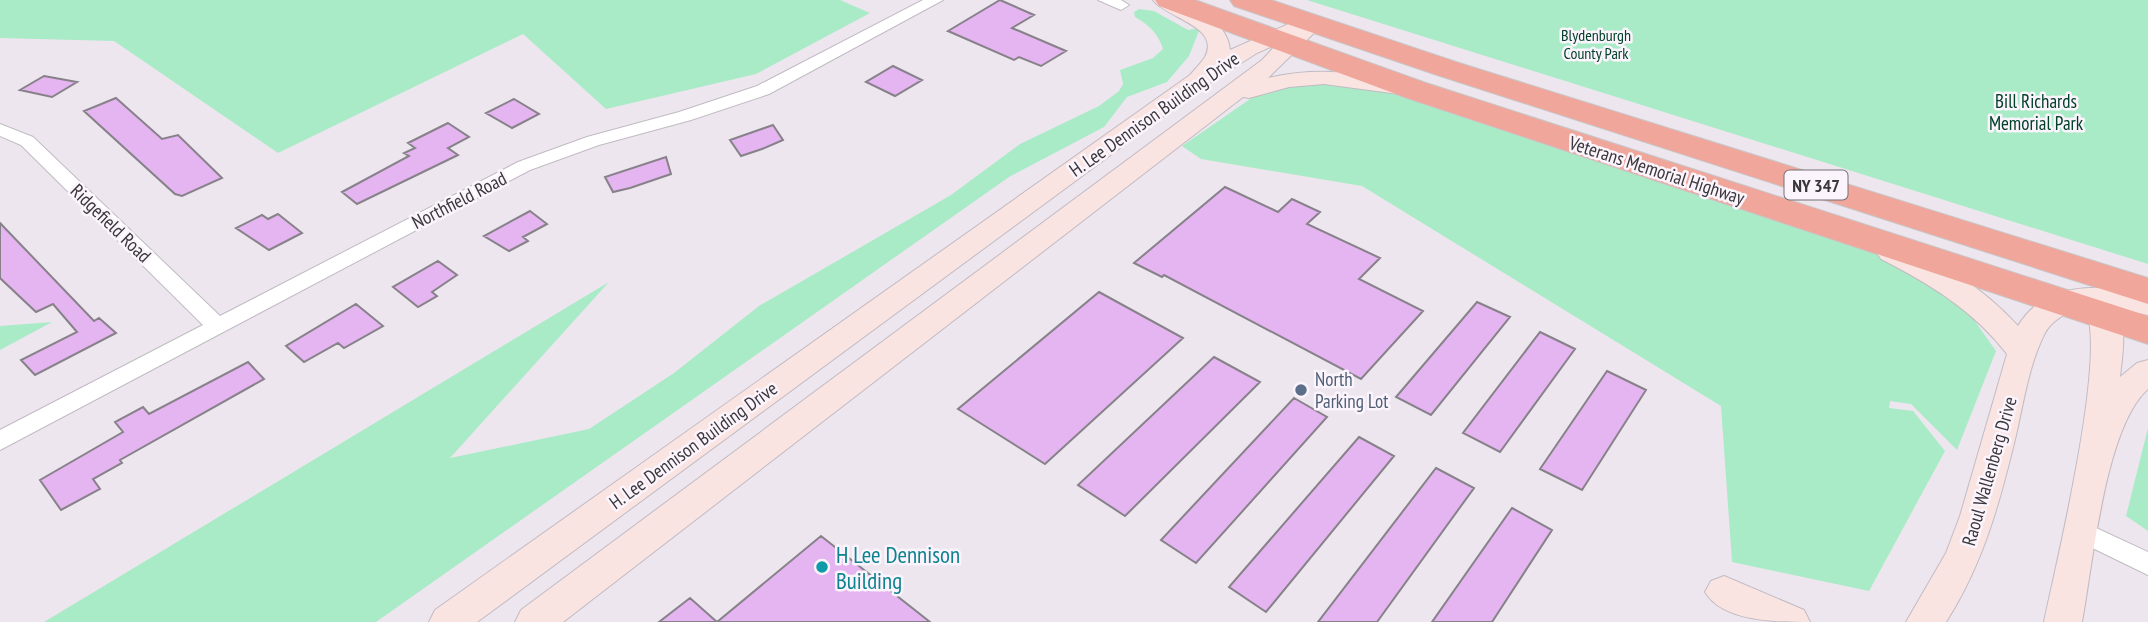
<svg xmlns="http://www.w3.org/2000/svg" width="2148" height="622" font-family="'PT Sans Narrow',sans-serif">
<style>
.green{fill:#a9ebc6}
.building{fill:#e4b5f0;stroke:#878189;stroke-width:2}
.lines{fill:none;stroke-linecap:round;stroke-linejoin:round}
.street-casing{stroke:#c1bbc3;stroke-width:2}
.secondary-casing{stroke:#c1bbc3;stroke-width:2}
.highway-casing{stroke:#c8c7c8;stroke-width:2}
.street{fill:#fff;fill-rule:evenodd}
.secondary{fill:#fae4e1;fill-rule:evenodd}
.highway{fill:#f0a69b;fill-rule:evenodd}
.service-dot{fill:#5c6f8a;stroke:#fbf4fc;stroke-width:2.5}
.culture-dot{fill:#0f9aa8;stroke:#fbf4fc;stroke-width:2.5}
.labels{text-anchor:middle;dominant-baseline:central;stroke-width:5;stroke-linejoin:round;paint-order:stroke}
.far-park-label{font-size:16px;fill:#004127;stroke:#fbf4fc}
.shield{fill:#fbf4fc;stroke:#747075;stroke-width:2}
.shield-label{font-size:18px;font-weight:bold;fill:#3a373b}
.park-label{font-size:19px;fill:#004127;stroke:#fbf4fc}
.street-label{font-size:19px;fill:#3a373b;stroke:#fbf4fc}
.service-label{font-size:19px;fill:#4e5e75;stroke:#fbf4fc;text-anchor:start}
.near-culture-label{font-size:23px;fill:#0d838f;stroke:#fbf4fc;text-anchor:start}
</style>
<rect width="100%" height="100%" fill="#ede6ef"/>
<path class="green" d="M0,0H840L870,13L756,74L606,109L523,34L278,153L114,41L0,38Z
M1307,0H2148V264Z
M1139,9L1154,11L1188,30L1200,28L1189,56L1167,82L1127,97L1104,127L1009,177L376,622H44L609,282L450,458L589,429L674,373L759,306L951,195L1020,144L1099,106L1119,91L1123,84L1120,70L1153,58L1163,49C1158,33 1149,25 1135,17L1134,12Z
M1290,81L1380,86L1904,262L1965,307L1996,351L1957,450L1911,404L1890,401L1889,408L1913,411L1945,451L1869,591L1732,562L1721,406L1362,186L1201,159L1182,146L1253,97Z
M52,322L0,350V326Z
M2148,428V531L2126,516Z"/>
<path class="building" d="M1000,0L1034,15L1012,28L1066,51L1041,66L1019,57L1014,60L948,31Z
M893,66L922,80L895,96L866,82Z
M44,76L77,82L52,97L20,90Z
M116,98L162,139L178,135L222,178L182,196L175,194L84,111Z
M514,99L539,114L512,128L486,113Z
M448,123L469,137L448,148L458,155L357,204L342,192L409,156L404,153L415,148L408,143Z
M773,125L783,140L762,149L741,156L730,140Z
M666,157L671,174L630,188L613,192L605,177Z
M1225,187L1278,212L1292,199L1320,212L1307,224L1380,258L1359,279L1423,311L1361,379L1164,275L1162,277L1134,263Z
M530,211L547,224L523,237L528,241L509,251L484,236Z
M278,214L302,233L269,250L236,228L262,215L268,219Z
M0,223L94,321L99,318L116,333L35,375L21,360L77,332L53,304L36,312L0,278Z
M438,261L457,275L432,292L437,296L418,307L393,287Z
M1099,292L1183,338L1045,464L958,409Z
M1477,302L1510,317L1431,415L1396,397Z
M356,304L383,326L344,348L338,343L304,362L286,346Z
M1540,332L1575,349L1500,452L1463,433Z
M1214,357L1260,382L1125,516L1078,485Z
M248,362L264,379L120,460L122,463L93,479L100,489L61,510L40,480L123,432L115,422L143,407L149,414Z
M1607,371L1646,390L1582,490L1540,469Z
M1294,398L1327,417L1196,563L1161,540Z
M1359,437L1394,456L1266,612L1229,587Z
M1436,468L1474,488L1377,622H1318Z
M1512,508L1552,530L1492,622H1432Z
M821,536L930,622H659L690,598L717,622Z"/>
<g class="lines">
<g class="street-casing">
<path id="street" d="M923,0H943L769,94L691,120L599,145L530,170L0,450V430L203,325L21,145L0,136V124L33,137L220,316L518,162L587,137L679,112L757,86Z
M1098,0H1121L1129,5L1121,10Z
M2081,521L2148,552V575L2072,538L2068,531L2072,524Z"/>
</g>
<g class="secondary-casing">
<path id="secondary" d="M1153,0C1162,0 1173,0 1181,1C1202,9 1228,26 1230,50L1302,18H1318L1321,23L1315,32L1268,78C1313,67 1354,72 1399,80L1407,82L1411,87L1407,92L1399,94L1324,84L1289,87L1249,98L1243,97L563,622H515L521,610L1262,60L1277,44L1257,53L1200,89L477,622H429L435,610L1190,75C1195,69 1201,63 1205,57C1221,26 1166,18 1153,0Z
M1891,244C1938,257 1985,290 2018,326C2046,279 2103,285 2148,295V315L2116,308C2128,328 2122,356 2120,377L2137,363L2148,360V389C2105,427 2093,563 2082,622H2044C2055,568 2110,345 2084,307C2070,310 2052,320 2045,333C2030,362 2024,399 2017,431C2001,498 1984,563 1946,622H1906L1946,553L1960,516L2007,354C1973,310 1930,284 1881,259L1877,253L1881,247Z
M1724,576L1804,610L1810,622C1777,622 1723,622 1705,592L1711,581Z"/>
</g>
<g class="highway-casing">
<path id="highway" d="M1155,0H1195L1426,83L2148,316V344L1404,97L1159,6Z
M1230,0H1271L1459,63L2148,278V304L1437,75L1234,6Z"/>
</g>
<use href="#street" class="street"/>
<use href="#secondary" class="secondary"/>
<use href="#highway" class="highway"/>
</g>
<circle class="service-dot" cx="1301" cy="390" r="7"/>
<circle class="culture-dot" cx="822" cy="567" r="7"/>
<g class="labels">
<g class="far-park-label">
<text x="1596" y="35">Blydenburgh<tspan x="1596" dy="18">County Park</tspan></text>
</g>
<rect class="shield" x="1784.5" y="170.5" width="63" height="29" rx="5"/>
<g class="shield-label">
<text x="1816" y="185">NY 347</text>
</g>
<g class="park-label">
<text x="2036" y="101">Bill Richards<tspan x="2036" dy="22">Memorial Park</tspan></text>
</g>
<g class="street-label">
<text transform="translate(1154 114) rotate(-35)">H. Lee Dennison Building Drive</text>
<text transform="translate(1657 170) rotate(18)">Veterans Memorial Highway</text>
<text transform="translate(459 200) rotate(-27)">Northfield Road</text>
<text transform="translate(111 223) rotate(44)">Ridgefield Road</text>
<text transform="translate(693 445) rotate(-36)">H. Lee Dennison Building Drive</text>
<text transform="translate(1989 471) rotate(-74)">Raoul Wallenberg Drive</text>
</g>
<g class="service-label">
<text x="1315" y="379">North<tspan x="1315" dy="22">Parking Lot</tspan></text>
</g>
<g class="near-culture-label">
<text x="836" y="554">H Lee Dennison<tspan x="836" dy="26">Building</tspan></text>
</g>
</g>
</svg>
